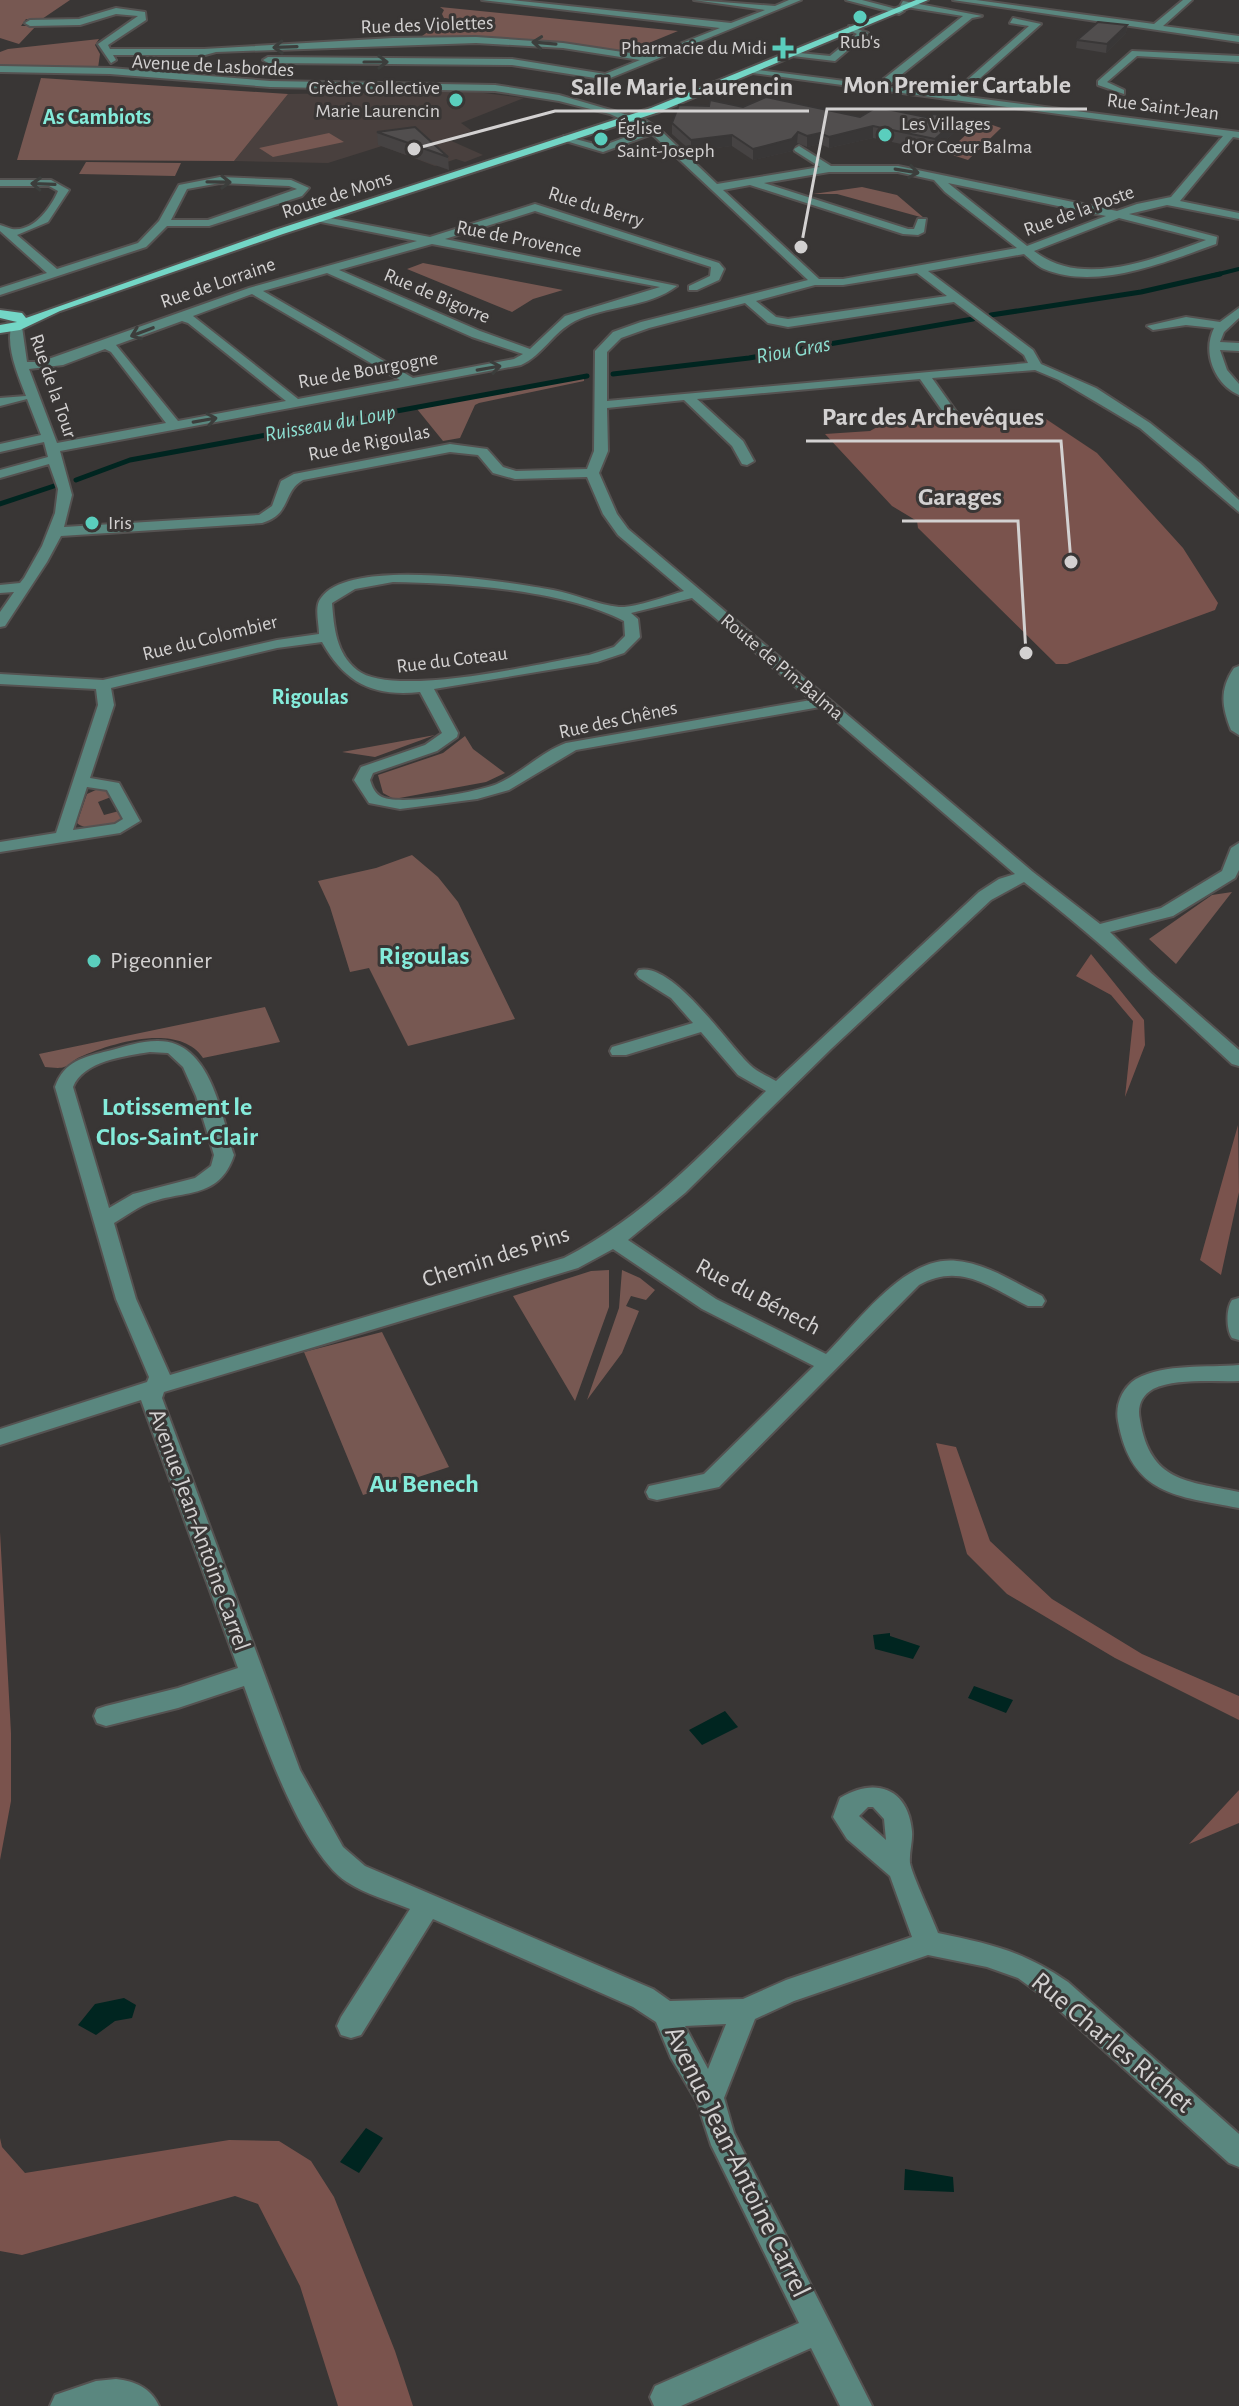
<svg xmlns="http://www.w3.org/2000/svg" width="1239" height="2406" font-family="'Alegreya Sans',sans-serif">
<style>
.built{fill:#49403e}
.green{fill:#775852}
.forest{fill:#7a534d}
.water{fill:#002520}
.lines{fill:none;stroke-linecap:round;stroke-linejoin:round}
.stream-far1{stroke:#002520;stroke-width:4}
.stream{stroke:#002520;stroke-width:5}
.minor-casing{stroke:#555251;stroke-width:4}
.major-casing{stroke:#555251;stroke-width:4}
.minor{fill:#5a877f;fill-rule:evenodd}
.major{fill:#73d6c6;fill-rule:evenodd}
.wall{fill:#464343}
.shaded-wall{fill:#393737}
.building{fill:#514e4e;stroke:#393737;stroke-width:2}
.oneway{stroke:#3c3e3c}
.poi-dot{fill:#5acebd;stroke:#393635;stroke-width:3}
.labels{text-anchor:middle;dominant-baseline:central;stroke-width:6;stroke-linejoin:round;paint-order:stroke}
.far-street-label{font-size:20px;fill:#d3d1d1;stroke:#393635}
.far-poi-label{font-size:20px;fill:#d3d1d1;stroke:#393635;text-anchor:start}
.far-neighbourhood-label{font-size:22px;font-weight:bold;fill:#84ebda;stroke:#393635}
.far-water-label{font-size:22px;font-style:italic;fill:#8ddfd1;stroke:#393635}
.poi-label{font-size:24px;fill:#d3d1d1;stroke:#393635;text-anchor:start}
.street-label{font-size:24px;fill:#d3d1d1;stroke:#393635}
.neighbourhood-label{font-size:26px;font-weight:bold;fill:#84ebda;stroke:#393635}
.near-street-label{font-size:28px;fill:#d3d1d1;stroke:#393635}
.leader{fill:none;stroke:#d3d1d1;stroke-width:3}
.callout-dot{fill:#d3d1d1;stroke:#393635;stroke-width:3}
.callout-label{font-size:26px;text-anchor:middle;font-weight:bold;fill:#d3d1d1;stroke:#393635;stroke-width:6;stroke-linejoin:round;paint-order:stroke}
</style>
<rect width="100%" height="100%" fill="#393635"/>
<path class="built" d="M468,91L524,98L461,123L472,131L447,139L483,155L465,162L456,159L435,166L382,146L328,163L234,161L288,94Z"/>
<path class="green" d="M0,0H70L42,19H26L21,26H36L19,44L0,38Z
M440,7L678,31L627,52L548,41L422,36L445,20L442,14L444,10Z
M99,39L95,45L100,54L98,68L0,66V52L8,49Z
M41,78L288,94L234,161L17,160Z
M981,121L1001,128L968,160L946,153Z
M329,133L344,142L273,157L259,148Z
M86,162L181,163L175,176L79,174Z
M862,187L897,195L924,218L837,194H813Z
M423,263L563,290L533,299L512,312L407,269Z
M584,378V381L479,403L475,405L460,438L443,441L417,409Z
M435,735L375,757L342,752Z
M465,736L473,749L505,773L486,782L394,799L383,793L378,775L443,753Z
M98,789L107,790L111,797L98,802L104,815L119,811L122,820C110,827 87,832 77,823L87,794Z
M412,855L438,877L458,902L515,1019L408,1046L369,968L350,972L330,907L318,881L376,868Z
M1232,892L1176,964L1149,939L1212,895Z
M265,1007L280,1042L203,1058C179,1022 112,1043 80,1057C74,1059 70,1066 64,1067C59,1069 50,1067 45,1067L39,1054Z
M609,1270V1307L575,1401L513,1296L591,1271Z
M622,1270L640,1278L655,1290L646,1300L631,1296L626,1306L639,1311L622,1353L587,1400L619,1308Z
M382,1332L449,1467L363,1495L304,1352Z"/>
<path class="forest" d="M1037,413L1097,453L1183,548L1218,603L1215,610L1067,664H1056L918,528L917,521L892,506L825,434L870,431L879,426Z
M1091,954L1144,1020L1145,1045L1125,1097L1133,1021L1111,995L1076,976Z
M1238,1125L1239,1192L1221,1275L1200,1260Z
M936,1443L956,1447L990,1541L1052,1599L1142,1654L1239,1696V1720L1115,1658L1007,1594L967,1554Z
M0,1532L11,1733V1801L0,1860Z
M1239,1790V1823L1189,1844Z
M0,2138L2,2147L25,2173L229,2140L279,2141L311,2161L334,2197L395,2351L413,2406H338L300,2286L258,2204L235,2196L22,2255L0,2251Z"/>
<path class="water" d="M890,1633V1636L920,1646L913,1659L875,1649L873,1635Z
M974,1686L1013,1700L1006,1713L968,1698Z
M725,1711L738,1727L702,1745L689,1730Z
M124,1998L136,2005L132,2018L115,2021L96,2035L78,2025L95,2004Z
M366,2128L383,2138L359,2173L340,2162Z
M905,2169L953,2177L954,2192L904,2190Z"/>
<g class="lines">
<path class="stream-far1" d="M1211,276L1239,269"/>
<path class="stream" d="M991,315L1141,292L1220,274
M613,374L749,358L973,319
M76,480L130,460L587,376
M0,504L54,486"/>
<g class="minor-casing">
<path id="minor" d="M482,0H511L731,23L765,10L694,0L775,6L789,0H801L598,83L595,78L512,65L268,63L263,60L268,57L512,59L605,74L640,60L563,48L476,43L216,52L205,55H113L116,60L111,63L98,44L138,16L116,14L80,25L30,26L25,23L30,20L79,19L116,8L145,12L146,20L108,45L110,49H204L393,38L476,37L563,43L649,56L720,28Z
M846,0H862L904,11L899,14Z
M953,0H976L1154,24L1183,0H1192L1163,26L1239,36V42Z
M903,1L982,16L972,18L886,87L950,95L1029,26L1010,23L1013,18L1041,24L960,96L1239,132V138L1233,137L1180,201L1239,213V219L1167,205L1129,214L1217,237L1216,244C1166,262 1096,291 1044,269C1037,266 1030,259 1024,254L928,271L1033,350L1041,364L1096,388L1150,423L1200,463L1239,500V512L1140,428L1059,380L1035,370L932,378L962,420L956,424L951,423L920,379L697,399L743,441L754,461L747,465L742,464L732,446L684,400L607,408L608,451L599,473L617,514L628,529L1033,872L1100,924L1161,908L1222,871L1231,848L1239,843V870L1235,878L1173,916L1110,932L1151,973L1239,1050V1066L1232,1064C1164,1001 1098,939 1024,882L991,900L831,1049L685,1193L628,1240L716,1299L826,1354C860,1320 905,1255 957,1261C988,1264 1015,1283 1042,1296L1045,1301L1042,1306H1028C990,1287 960,1262 919,1285L719,1487L657,1500L649,1498L646,1492L649,1486L704,1474L814,1366L702,1309L613,1249L578,1268L164,1392L162,1398L300,1770L343,1847L365,1866L653,1989L670,2001L743,1999L786,1980L912,1937L890,1876L847,1839L833,1817L840,1798C874,1777 908,1787 912,1831C913,1841 909,1852 910,1863C912,1875 932,1917 938,1933C991,1944 1023,1951 1068,1982L1239,2134V2167L1229,2163L1048,2000L1018,1978L987,1967L928,1955L794,2001L755,2019L724,2098L734,2133L872,2406H840L811,2348L681,2406H654L650,2397L655,2386L799,2323L711,2145L697,2102L671,2058L656,2022L633,2007L433,1919L361,2035L351,2038L341,2035L337,2026L341,2017L410,1909C390,1901 365,1894 347,1882C302,1853 262,1736 244,1686L178,1708L106,1726L97,1723L94,1716L97,1709L106,1706L178,1688L238,1668L141,1400L0,1445V1429L147,1382L149,1377L116,1299L55,1087C64,1061 84,1057 108,1051C124,1047 140,1041 157,1041C211,1040 221,1115 234,1155C219,1201 182,1189 146,1204C135,1209 124,1217 114,1223L136,1299L170,1375L564,1258C644,1217 703,1153 766,1091L738,1075L701,1032L626,1055H612L610,1051L612,1047L693,1023L671,998L639,978L636,974L639,970C673,962 727,1043 750,1065C757,1072 768,1076 776,1081L979,892L999,879L1015,874L820,707L576,750L509,790L477,799L400,809L369,803L354,780L361,767L425,745L442,733L420,692C373,697 345,683 322,642L277,648L111,688L114,705L90,778L119,783L140,821L120,833L0,852V842L56,833L98,705L96,689L0,684V674L103,680L277,640L319,634C319,623 314,606 321,598C349,556 509,582 553,590C575,594 597,605 619,607C635,608 667,596 684,591L618,535L603,514L587,477L515,479L493,473L478,455L450,452L303,480C282,492 292,514 262,523L61,536L47,562L5,626L0,627V612L14,592L0,593V585L20,583L24,578L42,546L55,513L58,489L49,464L0,478V470L48,457L44,442L0,452V444L41,435L27,399L0,406V398L26,396C18,375 5,346 12,324L22,327L27,362H40L249,288L417,241L316,221V217L320,216L430,237L535,204L719,263L724,269L719,280L697,290H689V286L710,276L711,267L535,211L445,239L677,286C648,308 607,305 575,321C553,332 543,355 521,365L60,451L72,495L64,527L259,515L272,506L281,481L294,474L450,444L487,449L503,467L516,471L587,469L594,451L595,351L613,332L641,322L808,280L652,134L603,152L559,139L564,136L602,146L645,130L610,114L559,101L495,91L270,87L110,74L0,72V66L110,68L270,81L495,85L559,95L645,120L658,128L717,184L820,167L795,151L794,149L799,146L831,166H898L1117,211L1137,204L1171,197L1223,136L745,72L750,69L876,85L963,16L900,6ZM829,172H898L934,180L945,192L1017,248L843,279H819L723,190L750,185L903,234L918,235L924,232L926,219H918L914,229H908L764,183ZM948,183L1106,216L1027,246ZM1119,218L1206,240C1154,259 1082,289 1034,251ZM432,244L660,287L565,316L530,349L480,331L339,270ZM327,273L472,337L523,354L514,359L413,378L263,291ZM917,273L947,296L788,319L776,317L756,301L815,285H843ZM252,294L400,380L298,399L193,316ZM954,302L1024,355L1028,363L607,401V352L621,338L649,328L745,303L768,323L788,327ZM182,321L188,323L286,401L178,421L116,345ZM105,349L111,352L166,423L57,443L29,369L63,365ZM393,582C460,583 565,590 624,621L625,636L614,647L589,655C542,663 393,699 357,670C336,653 334,628 332,603L355,589ZM692,598L811,700L566,743C541,752 522,773 497,784C477,792 397,807 380,796C374,792 372,786 370,780L373,773L437,751L457,737L458,733L434,689L597,662L624,653L640,637L638,619L631,613ZM87,787L107,790L123,819L115,824L73,830ZM150,1052L168,1053L183,1067L196,1096L214,1155L211,1166L195,1178L133,1194L109,1208L73,1087C83,1061 125,1056 150,1052ZM868,1807H873L884,1819L886,1840L859,1816ZM726,2024L708,2069L685,2026Z
M849,26L868,33L835,61L784,55L789,52L830,56L857,34L849,30Z
M1132,51L1239,56V62L1137,56L1107,82L1124,90V94L1098,85V81Z
M220,177L291,180L309,188L302,196L209,226H167L146,247L0,295V288L47,273L0,231V225C4,226 8,228 12,229C34,232 51,207 58,191L49,186H0V180H51L69,190L48,222L17,235L57,269L138,243L159,221L179,185ZM220,183L289,186L297,189L208,220H171L187,189Z
M1239,308V318L1224,332L1220,342L1239,343V351L1220,350L1227,370L1239,384V395C1214,384 1202,352 1214,328L1186,325L1153,330L1147,326L1186,317L1220,322Z
M1239,666V735L1231,730C1222,707 1219,690 1234,668Z
M1239,1298V1340L1232,1338C1226,1329 1226,1309 1232,1300Z
M1239,1365V1381C1214,1382 1176,1378 1153,1389C1141,1396 1137,1407 1140,1420C1150,1482 1187,1481 1239,1492V1508C1176,1496 1131,1495 1118,1421C1115,1405 1122,1388 1136,1379C1165,1363 1207,1368 1239,1365Z
M116,2379C135,2381 151,2388 159,2406H50L55,2395L96,2381Z"/>
</g>
<g class="major-casing">
<path id="major" d="M916,0H928L659,112L283,234L60,311L20,330L0,333V325L17,322L0,318V310L22,313L26,318L275,230L651,108Z"/>
</g>
<use href="#minor" class="minor"/>
<use href="#major" class="major"/>
</g>
<path class="wall" d="M1127,25L1126,33L1106,53L1076,48L1077,40Z
M743,107L860,117L959,118L958,129L934,151L873,138L829,148L820,144L807,147L797,143L792,151L753,160L732,146L691,151L672,134V123Z
M377,132L448,157L449,170L378,145Z"/>
<path class="shaded-wall" d="M1127,25L1126,33L1106,53L1107,44Z
M959,118L958,129L934,151L935,139Z
M873,126V138L829,148V137Z
M798,132L797,143L792,151L753,160V149Z
M820,133V144L807,147V136Z
M732,135V146L691,151V140Z"/>
<path class="building" d="M1098,22L1127,25L1107,44L1077,40Z
M766,97L860,117L877,107L930,118L933,114L959,118L935,139L873,126L829,137L820,133L807,136L798,132L792,139L753,149L732,135L691,140L672,123L679,105L709,106L710,100L743,107Z
M415,127L448,157L377,132Z"/>
<defs><path id="oneway-shaft" d="M-6 0H5M1.5-3L5.5 0L1.5 3" fill="none" stroke-width="1.6" stroke-linecap="round" stroke-linejoin="round" transform="scale(2)"/></defs>
<g class="oneway">
<use href="#oneway-shaft" transform="translate(544 43) rotate(-175)"/>
<use href="#oneway-shaft" transform="translate(285 47) rotate(178)"/>
<use href="#oneway-shaft" transform="translate(376 62)"/>
<use href="#oneway-shaft" transform="translate(907 171) rotate(9)"/>
<use href="#oneway-shaft" transform="translate(219 182) rotate(1)"/>
<use href="#oneway-shaft" transform="translate(43 184) rotate(-178)"/>
<use href="#oneway-shaft" transform="translate(142 332) rotate(159)"/>
<use href="#oneway-shaft" transform="translate(489 368) rotate(-10)"/>
<use href="#oneway-shaft" transform="translate(205 420) rotate(-10)"/>
</g>
<g class="poi-dot">
<circle cx="860" cy="17" r="8"/>
<path d="M779 36h8v8h8v8h-8v8h-8v-8h-8v-8h8z"/>
<circle cx="456" cy="100" r="8"/>
<circle cx="885" cy="135" r="8"/>
<circle cx="601" cy="139" r="8"/>
<circle cx="92" cy="523" r="8"/>
<circle cx="94" cy="961" r="8"/>
</g>
<g class="labels">
<g class="far-street-label">
<text transform="translate(427 25) rotate(-2)">Rue des Violettes</text>
<text transform="translate(213 66) rotate(3)">Avenue de Lasbordes</text>
<text transform="translate(1163 107) rotate(7)">Rue Saint-Jean</text>
<text transform="translate(337 195) rotate(-18)">Route de Mons</text>
<text transform="translate(596 207) rotate(17)">Rue du Berry</text>
<text transform="translate(1079 211) rotate(-20)">Rue de la Poste</text>
<text transform="translate(519 239) rotate(11)">Rue de Provence</text>
<text transform="translate(218 283) rotate(-19)">Rue de Lorraine</text>
<text transform="translate(437 296) rotate(23)">Rue de Bigorre</text>
<text transform="translate(368 370) rotate(-10)">Rue de Bourgogne</text>
<text transform="translate(53 386) rotate(71)">Rue de la Tour</text>
<text transform="translate(369 443) rotate(-11)">Rue de Rigoulas</text>
<text transform="translate(210 638) rotate(-14)">Rue du Colombier</text>
<text transform="translate(452 660) rotate(-7)">Rue du Coteau</text>
<text transform="translate(782 667) rotate(40)">Route de Pin-Balma</text>
<text transform="translate(618 720) rotate(-12)">Rue des Chênes</text>
</g>
<g class="far-poi-label">
<text x="860" y="42" text-anchor="middle">Rub's</text>
<text x="767" y="48" text-anchor="end">Pharmacie du Midi</text>
<text x="440" y="88" text-anchor="end">Crèche Collective<tspan x="440" dy="23">Marie Laurencin</tspan></text>
<text x="901" y="124">Les Villages<tspan x="901" dy="23">d'Or Cœur Balma</tspan></text>
<text x="617" y="128">Église<tspan x="617" dy="23">Saint-Joseph</tspan></text>
<text x="108" y="523">Iris</text>
</g>
<g class="far-neighbourhood-label">
<text x="97" y="117">As Cambiots</text>
<text x="310" y="697">Rigoulas</text>
</g>
<g class="far-water-label">
<text transform="translate(793 350) rotate(-10)">Riou Gras</text>
<text transform="translate(330 423) rotate(-10)">Ruisseau du Loup</text>
</g>
<g class="poi-label">
<text x="110" y="961">Pigeonnier</text>
</g>
<g class="street-label">
<text transform="translate(496 1257) rotate(-18)">Chemin des Pins</text>
<text transform="translate(758 1297) rotate(28)">Rue du Bénech</text>
<text transform="translate(199 1530) rotate(70)">Avenue Jean-Antoine Carrel</text>
</g>
<g class="neighbourhood-label">
<text x="424" y="956">Rigoulas</text>
<text x="177" y="1107">Lotissement le<tspan x="177" dy="30">Clos-Saint-Clair</tspan></text>
<text x="424" y="1484">Au Benech</text>
</g>
<g class="near-street-label">
<text transform="translate(1112 2043) rotate(40)">Rue Charles Richet</text>
<text transform="translate(737 2162) rotate(64)">Avenue Jean-Antoine Carrel</text>
</g>
</g>
<path class="leader" d="M801 247L827 109H1087M414 149L555 111H809M1071 562L1061 441H806M1026 653L1018 521H902"/>
<g class="callout-dot">
<circle cx="801" cy="247" r="8"/>
<circle cx="414" cy="149" r="8"/>
<circle cx="1071" cy="562" r="8"/>
<circle cx="1026" cy="653" r="8"/>
</g>
<g class="callout-label">
<text x="957" y="93">Mon Premier Cartable</text>
<text x="682" y="95">Salle Marie Laurencin</text>
<text x="933" y="425">Parc des Archevêques</text>
<text x="960" y="505">Garages</text>
</g>
</svg>
